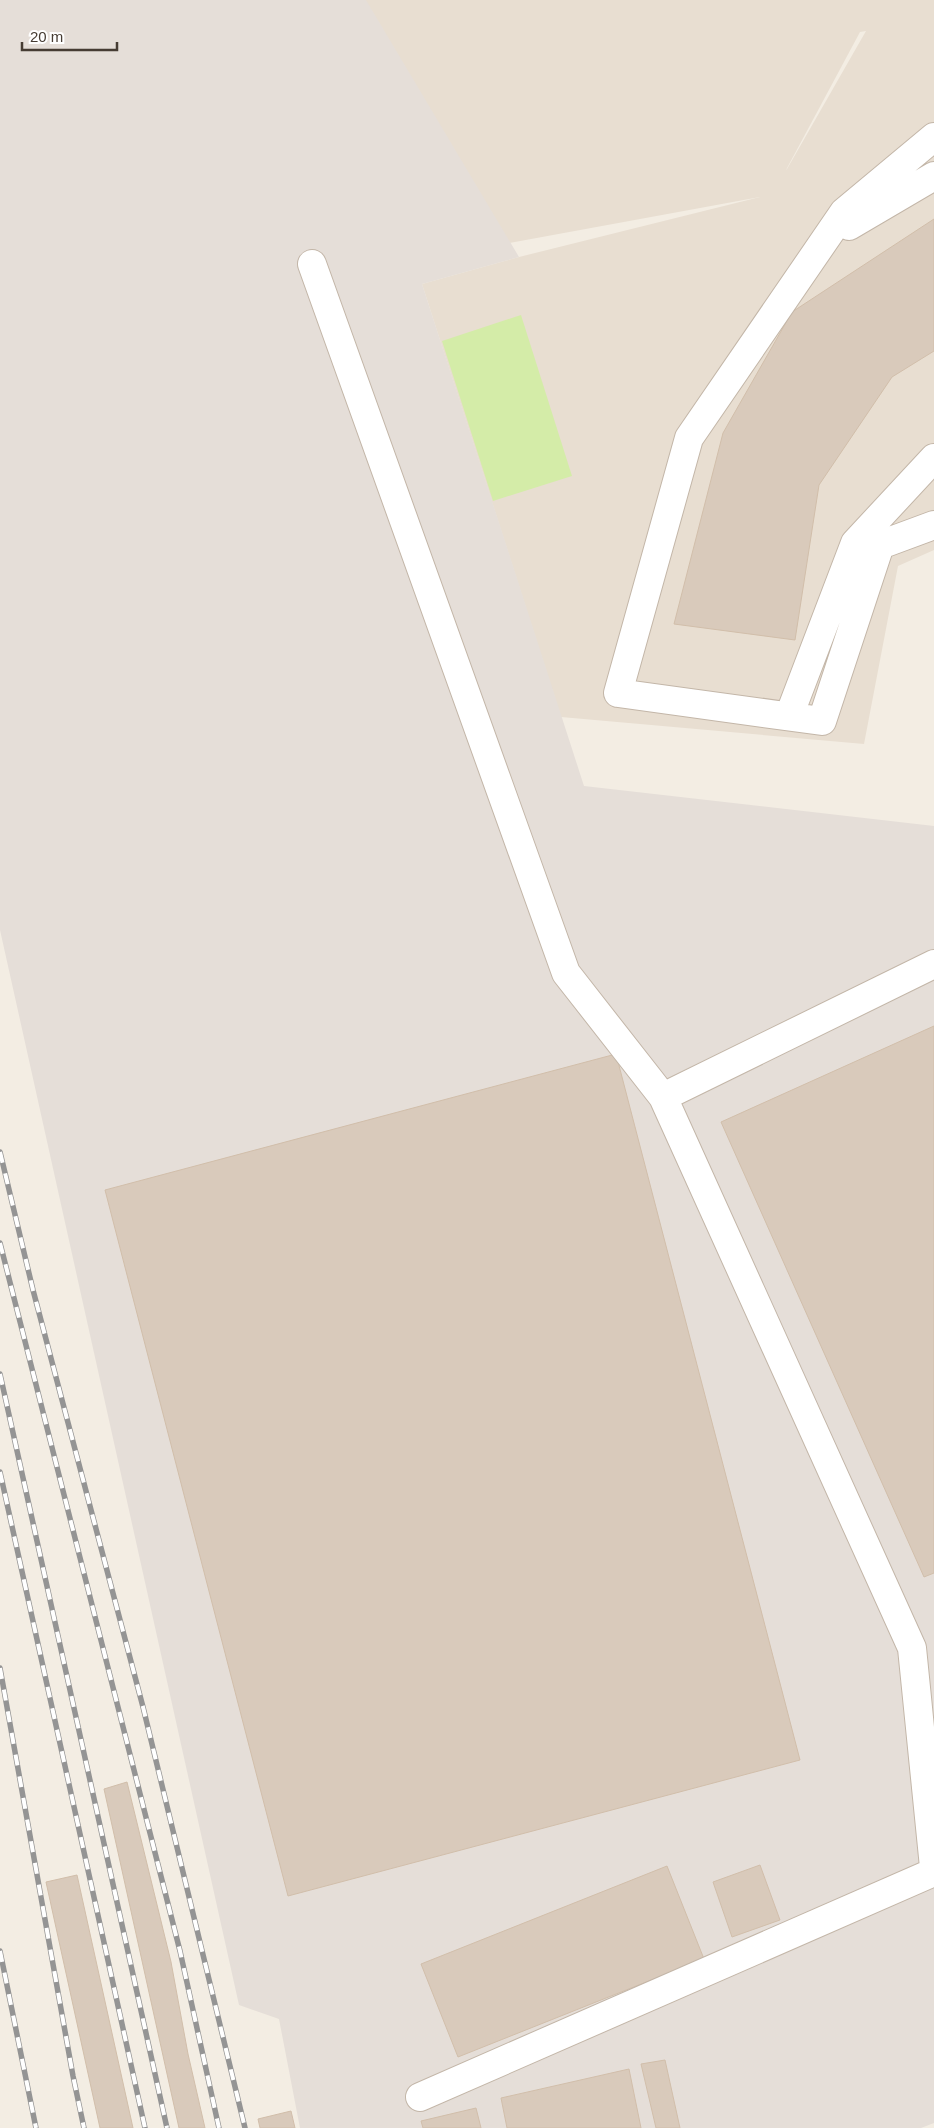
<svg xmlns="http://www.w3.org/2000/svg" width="934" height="2128" font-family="Arial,sans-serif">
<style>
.residential{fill:#e8ded1;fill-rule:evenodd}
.industrial{fill:#e5ded8}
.green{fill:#d4eca8}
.building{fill:#d9cabb;stroke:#d1beaa}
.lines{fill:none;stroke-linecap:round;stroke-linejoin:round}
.minor-casing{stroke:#c3b6a8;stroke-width:30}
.minor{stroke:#fff;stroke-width:28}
.rail-casing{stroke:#949494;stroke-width:5.5}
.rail{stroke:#fff;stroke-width:4;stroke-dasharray:11;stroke-linecap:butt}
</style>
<rect width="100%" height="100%" fill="#f3ede3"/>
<path class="residential" d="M325,0H934V550L898,566L864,744L561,717L422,284L519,257L760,197L499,245ZM866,31L787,169L786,170L860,32Z"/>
<path class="industrial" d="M0,0H366L519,257L422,284L584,786L934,826V2123L921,2128H300L279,2019L239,2005L0,930Z"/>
<path class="green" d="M521,315L572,476L493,501L442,341Z"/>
<path class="building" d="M934,219V351L892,377L819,485L795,640L674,624L723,433L792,312Z
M934,1026V1573L924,1577L721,1122Z
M616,1054L800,1760L288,1896L105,1190Z
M127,1782L171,1962L188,2054L205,2128H179L104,1789Z
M760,1865L780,1920L732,1937L713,1882Z
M667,1866L704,1959L458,2057L421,1964Z
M77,1875L133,2128H100L46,1882Z
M665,2060L680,2128H656L641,2064Z
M629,2069L641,2128H507L501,2098Z
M476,2108L481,2128H423L421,2121Z
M291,2111L295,2128H260L258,2119Z"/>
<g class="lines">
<g class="minor-casing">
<path id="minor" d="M934,137L844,212L689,438L618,693L822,721L880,545L934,525
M849,226L934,176
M312,264L566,973L663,1097L912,1648L934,1867
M789,716L855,543L934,458
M663,1097L934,964
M420,2097L934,1872"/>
</g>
<use href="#minor" class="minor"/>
<g class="rail-casing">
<path id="rail" d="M0,1152L33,1290L143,1707L245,2128
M0,1243L180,1951L219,2128
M0,1374L167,2128
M0,1472L145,2128
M0,1668L73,2076L84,2128
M0,1951L36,2128"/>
</g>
<use href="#rail" class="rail"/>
</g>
<path d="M22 42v8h95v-8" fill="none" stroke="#463c33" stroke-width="2.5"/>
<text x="30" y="42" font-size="15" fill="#463c33" stroke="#ffffff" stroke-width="4" paint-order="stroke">20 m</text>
</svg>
